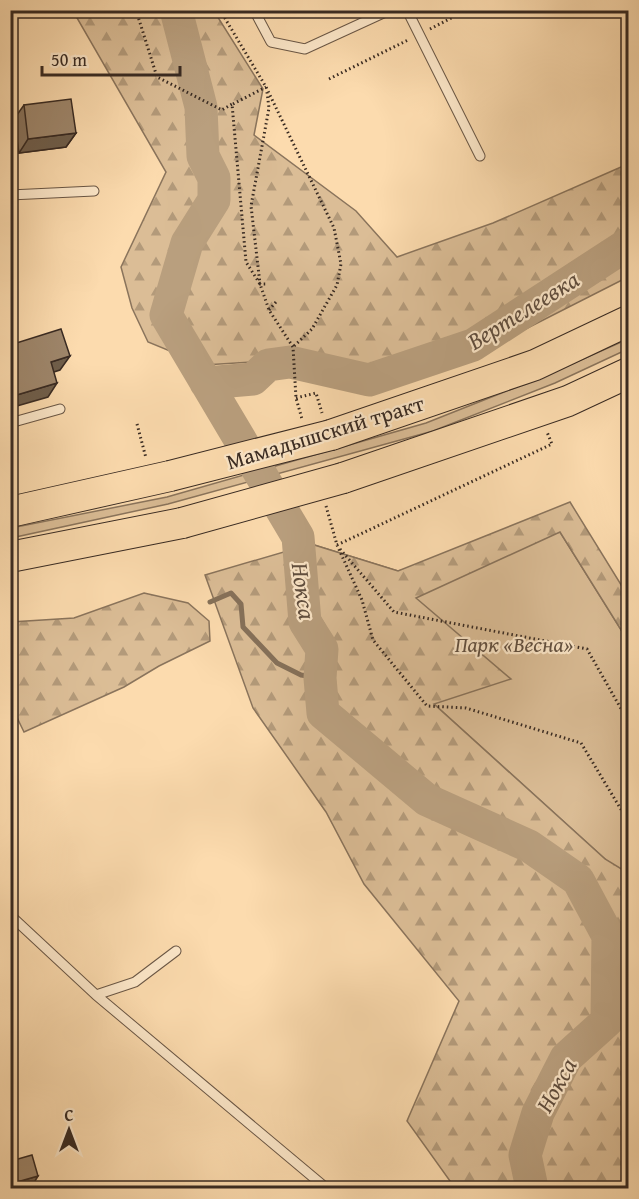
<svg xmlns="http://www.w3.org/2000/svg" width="639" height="1199" font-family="'Gentium Book Plus',serif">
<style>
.green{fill:#dbbd96;stroke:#8a745c;stroke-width:1.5}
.forest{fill:url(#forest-firs);stroke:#8a745c;stroke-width:1.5}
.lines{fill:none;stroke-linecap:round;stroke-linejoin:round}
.stream{stroke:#857059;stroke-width:5}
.river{stroke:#b99f7e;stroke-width:33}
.lane-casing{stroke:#695645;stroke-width:11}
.primary-casing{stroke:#382a22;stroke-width:32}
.path{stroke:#382a22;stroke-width:3;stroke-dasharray:1.5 3;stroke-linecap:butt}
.lane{stroke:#fde8ca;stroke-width:9}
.primary{stroke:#fcdbae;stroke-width:30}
.primary-bridge-casing{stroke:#382a22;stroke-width:32;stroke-linecap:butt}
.primary-bridge{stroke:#fcdbae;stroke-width:30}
.wall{fill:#88735c;stroke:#382a22;stroke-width:1.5}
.shaded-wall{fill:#6f5e4b;stroke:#382a22;stroke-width:1.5}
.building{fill:#9e866b;stroke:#382a22;stroke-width:1.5}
.labels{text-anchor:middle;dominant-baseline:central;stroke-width:4.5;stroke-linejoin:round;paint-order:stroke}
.street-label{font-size:22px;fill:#382a22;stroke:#fde8ca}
.park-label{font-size:22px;font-style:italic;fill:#614f3f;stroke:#fde8ca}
.water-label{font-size:24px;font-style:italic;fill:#5f4d3e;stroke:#fde8ca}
</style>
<defs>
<pattern id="forest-firs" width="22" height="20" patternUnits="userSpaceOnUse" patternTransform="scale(1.5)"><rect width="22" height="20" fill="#dbbd96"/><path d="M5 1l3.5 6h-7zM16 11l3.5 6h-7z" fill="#b39a7a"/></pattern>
</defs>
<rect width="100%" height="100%" fill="#fcdbae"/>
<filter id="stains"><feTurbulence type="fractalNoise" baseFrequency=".00333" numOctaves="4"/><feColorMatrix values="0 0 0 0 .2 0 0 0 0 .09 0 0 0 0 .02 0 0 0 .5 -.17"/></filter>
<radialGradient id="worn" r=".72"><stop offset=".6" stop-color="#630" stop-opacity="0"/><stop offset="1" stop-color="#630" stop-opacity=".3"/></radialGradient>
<path class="green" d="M628,339V349L555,383L433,431L168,504L11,538V528L167,497L426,423L547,375Z
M560,532L628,641V958L605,859L433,703L311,544L398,571Z"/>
<path class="forest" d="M73,11H214L263,89L254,135L356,211L397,257L493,223L628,164V277L478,353L346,390L268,361L204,365L148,342L132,308L121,267L166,172Z
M570,502L628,596V641L560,532L416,598L511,679L434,704L605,859L628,873V1120L623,1132L628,1142V1188H455L407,1121L459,1001L364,884L326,812L253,708L205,575L311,544L398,571Z
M144,593L188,603L209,621L210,641L159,666L124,687L24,732L11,705V622L74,618Z"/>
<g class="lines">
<path class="stream" d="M210,602L231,593L241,604L243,627L277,663L301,675L320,678"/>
<path class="river" d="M176,10L201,107L203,156L214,178V200L187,243L166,315L298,537L305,622L322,649L320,678L323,713L427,800L529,846L578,880L608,936L607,1021L566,1058L538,1113L525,1155L532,1188
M206,383L253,379L268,365L290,362L369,380L473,345L628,244"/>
<g class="lane-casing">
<path id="lane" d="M254,10L271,42L305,49L390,10
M407,10L480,156
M10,195L94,191
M10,423L60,409
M10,915L96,995L326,1188
M96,995L135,982L176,951"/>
</g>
<g class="primary-casing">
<path id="primary" d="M331,435L535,365L628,321
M343,478L568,401L628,373
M10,512L170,476
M10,557L182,523"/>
</g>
<path class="path" d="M136,10L157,77L222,110L232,104L246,262L260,284L269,310L293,347L296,398L302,419
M220,10L266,87L334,228L341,264L337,285L312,329L293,347
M430,29L467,10
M329,79L408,40
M267,92L269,108L251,206L260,284H268
M233,104L266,87
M269,310L276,302
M296,398L316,393L322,413
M137,424L146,458
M326,506L337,545L362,600L373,640L427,706L466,708L581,743L628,821
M337,545L552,444L547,432
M340,549L394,612L587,649L628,721
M628,897L624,911L628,921
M628,1083L623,1100L628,1120"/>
<use href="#lane" class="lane"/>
<use href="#primary" class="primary"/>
<g class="primary-bridge-casing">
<path id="primary-bridge" d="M170,476L331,435
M182,523L343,478"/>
</g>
<use href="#primary-bridge" class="primary-bridge"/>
</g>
<path class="wall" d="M24,105L76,133L66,147L19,153L14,119Z
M628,517V532L624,524Z
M10,1161H11L32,1186L21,1188H10Z"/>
<path class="shaded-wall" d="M76,133L66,147L19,153L28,139Z
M70,356L60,370L41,376L51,362Z
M57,383L48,397L10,408V397Z
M38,1176L32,1186L21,1188H12L17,1182Z"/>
<path class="building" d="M71,99L76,133L28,139L24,105Z
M61,329L70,356L51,362L57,383L10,397V345Z
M32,1155L38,1176L17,1182L11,1161Z"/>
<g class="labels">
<g class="street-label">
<text transform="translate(325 432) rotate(-17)">Мамадышский тракт</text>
</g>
<g class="park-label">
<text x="514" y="644">Парк «Весна»</text>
</g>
<g class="water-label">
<text transform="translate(523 310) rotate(-32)">Вертелеевка</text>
<text transform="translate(304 591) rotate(82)">Нокса</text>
<text transform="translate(556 1085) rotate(-61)">Нокса</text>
</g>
</g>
<rect width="639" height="1199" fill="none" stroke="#fcdbae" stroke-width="36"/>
<rect x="12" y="12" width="615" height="1175" fill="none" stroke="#382a22" stroke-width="3"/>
<rect x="18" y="18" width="603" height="1163" fill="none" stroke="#382a22" stroke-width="1.5"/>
<g transform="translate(69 1130)" stroke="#fde8ca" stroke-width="4.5" paint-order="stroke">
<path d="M0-4.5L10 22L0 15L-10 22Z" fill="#382a22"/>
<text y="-9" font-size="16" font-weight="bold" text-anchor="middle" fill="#382a22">С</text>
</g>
<path d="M42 66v9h138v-9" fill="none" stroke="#382a22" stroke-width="3"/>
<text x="51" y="66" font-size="18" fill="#382a22" stroke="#fde8ca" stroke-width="4.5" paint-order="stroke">50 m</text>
<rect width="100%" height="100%" filter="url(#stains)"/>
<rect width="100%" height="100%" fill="url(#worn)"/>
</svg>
